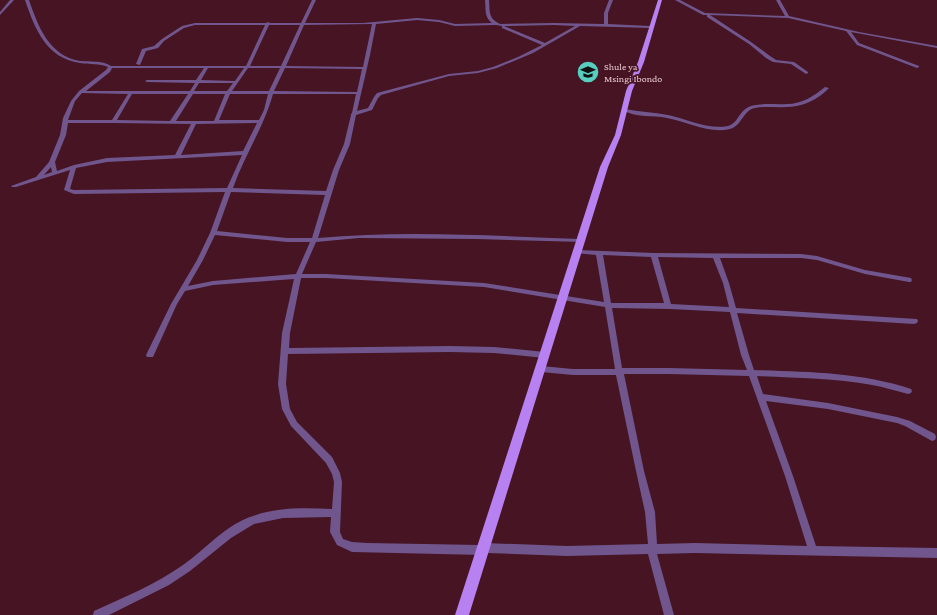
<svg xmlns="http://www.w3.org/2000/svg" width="937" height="615" font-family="'Crimson Pro',serif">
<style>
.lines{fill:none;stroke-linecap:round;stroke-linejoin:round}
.minor{fill:#70568d;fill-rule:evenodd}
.major{fill:#b881f2;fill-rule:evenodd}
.labels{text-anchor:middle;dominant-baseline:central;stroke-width:3.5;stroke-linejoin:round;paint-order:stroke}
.far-poi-label{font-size:10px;fill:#eac8cf;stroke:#461423;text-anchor:start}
</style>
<rect width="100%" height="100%" fill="#461423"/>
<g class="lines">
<path class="minor" d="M10,0H14L0,15V12Z
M25,0H29C38,26 49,56 80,61C91,62 101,60 111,66H246L265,25H195L184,28L164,41L158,48L146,51L140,65L136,64L142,49L154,46L162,39L182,26L195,23H266L268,22L270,23H301L312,0H316L305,23H363L417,18L439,20L455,24L492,23C484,17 486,9 485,0H489C490,12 488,18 500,24L554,23L604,24V13L609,0H613L608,13V24L650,26H651V28L580,26L533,53L497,68L478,73L449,76L381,95L378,98L372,110L356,115L350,144L339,170L318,238C405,230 494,236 581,239L584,241L583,242L477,239L359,238L316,242L302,274H326L484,283L604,302L596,255L575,253L574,252L575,251L577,250L654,253L801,254L817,256L865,270L911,278L912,280L911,282H909L865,274L817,260L801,258H720L729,283L736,308L917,319L918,321L917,323L914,324L737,313L749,355L754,370C807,372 860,372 911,389L912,391L911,393L908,394C896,391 884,387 872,385C834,378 795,378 757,376L763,394L828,403L897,417L910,421L935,434L936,437L935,440L932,441L905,426L897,423L828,409L766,401L793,476L816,546L937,548V558L695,553L657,554L674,615H664L648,554L567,556L487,553L483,555L352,552L337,545L330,532L331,517L283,518L254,524L231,538L190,571L169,585L109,615H93L94,611C125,597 156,584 183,565C207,548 225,525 253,516C278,507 305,508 332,509L334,482L332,474L326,463L291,426L282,409L278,384L282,333L294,279L213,285L185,291L177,304L153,357H147L146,355L171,304L197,260L210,233L225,192L74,194L64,190L70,170L16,187H12L11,186L36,177L49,162L60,135L63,118L71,101L79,91L106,70L108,67C99,63 90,65 80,63C46,58 35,29 25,0ZM417,20L439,22L455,26L496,25L502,26V28L542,45L518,57L493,67L478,71L449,74L377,93L374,97L368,108L357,111L370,55L376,24ZM372,24L363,67L286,66L304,25ZM269,25H300L281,66H250ZM554,25L575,26L545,43L504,26ZM112,68H204L196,80H147L145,81L147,82L195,83L190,91H86L110,72ZM208,68H244L235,81L201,80ZM248,68H280L269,91H232ZM285,68L362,69L357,92L274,91ZM199,83H233L227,91H194ZM82,93L128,94L112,120H68L75,101ZM132,94H188L170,121L117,120ZM193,94H225L214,121H176ZM230,94H268L264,110L259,120H219ZM273,94H356L352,113L351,114V115L344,144L333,170L326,191L233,188C244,156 264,127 273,94ZM68,123H114L191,124L175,155L107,158L74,165L57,171L55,162L66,135ZM257,123L243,151L181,155L196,124ZM242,155L227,188L74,190L70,189L76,168L107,162ZM51,167L52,172L44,175ZM231,192L325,195L312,238H287L217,231ZM215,235L287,242H310L296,274L213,281L188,286L203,260ZM603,255L651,257L664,303H611ZM658,257L713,258L723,283L729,307L671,304ZM301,278H326L484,287L605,307L615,369H573L541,366L538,367L537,369L538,371L541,372L573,375H616L636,471L645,512L648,544L567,546L484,543L480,545L367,543L352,542L343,539L340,532L342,482L340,473L332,457L297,422L290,409L286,384L288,354L450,352L494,353L545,358L548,357L549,355L548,353L545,352L494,347L450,346L289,348L290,333ZM612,308L670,309L730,312L741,355L747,370L669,368H622ZM624,374H669L749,376L785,476L807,546L695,543L657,544L655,512L644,471Z
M675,0H680L705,13L785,16L776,0H780L789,16L859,32L937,46V48L851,32L859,43L919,66V67L917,68L857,45L846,31L788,18L710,15L751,42L770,56L776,60L794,62L808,72V73L806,74L791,64L773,62L766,58L749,44L707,17V15H703Z
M825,87L829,88C818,100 802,107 786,107C776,108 765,106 755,108C743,110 742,126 730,129C709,134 688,122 667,118C653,115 635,118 623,110L625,109C639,112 653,112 668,115C687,119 708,130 728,126C740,123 738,107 756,105C766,103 777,105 787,104C802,104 814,96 825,87Z"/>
<path class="major" d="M658,0H662L644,62L632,91L621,135L608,167L469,615H455L600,167L615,135L626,91L638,62Z"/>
</g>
<defs>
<g id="school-disc" transform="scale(1.15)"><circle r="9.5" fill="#58cec0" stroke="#461423"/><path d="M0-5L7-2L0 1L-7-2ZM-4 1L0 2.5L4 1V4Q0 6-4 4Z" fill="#111"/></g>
</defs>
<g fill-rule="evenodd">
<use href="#school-disc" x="588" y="72"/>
</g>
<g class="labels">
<g class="far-poi-label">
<text x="604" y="66">Shule ya<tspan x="604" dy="12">Msingi Ibondo</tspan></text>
</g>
</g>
</svg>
